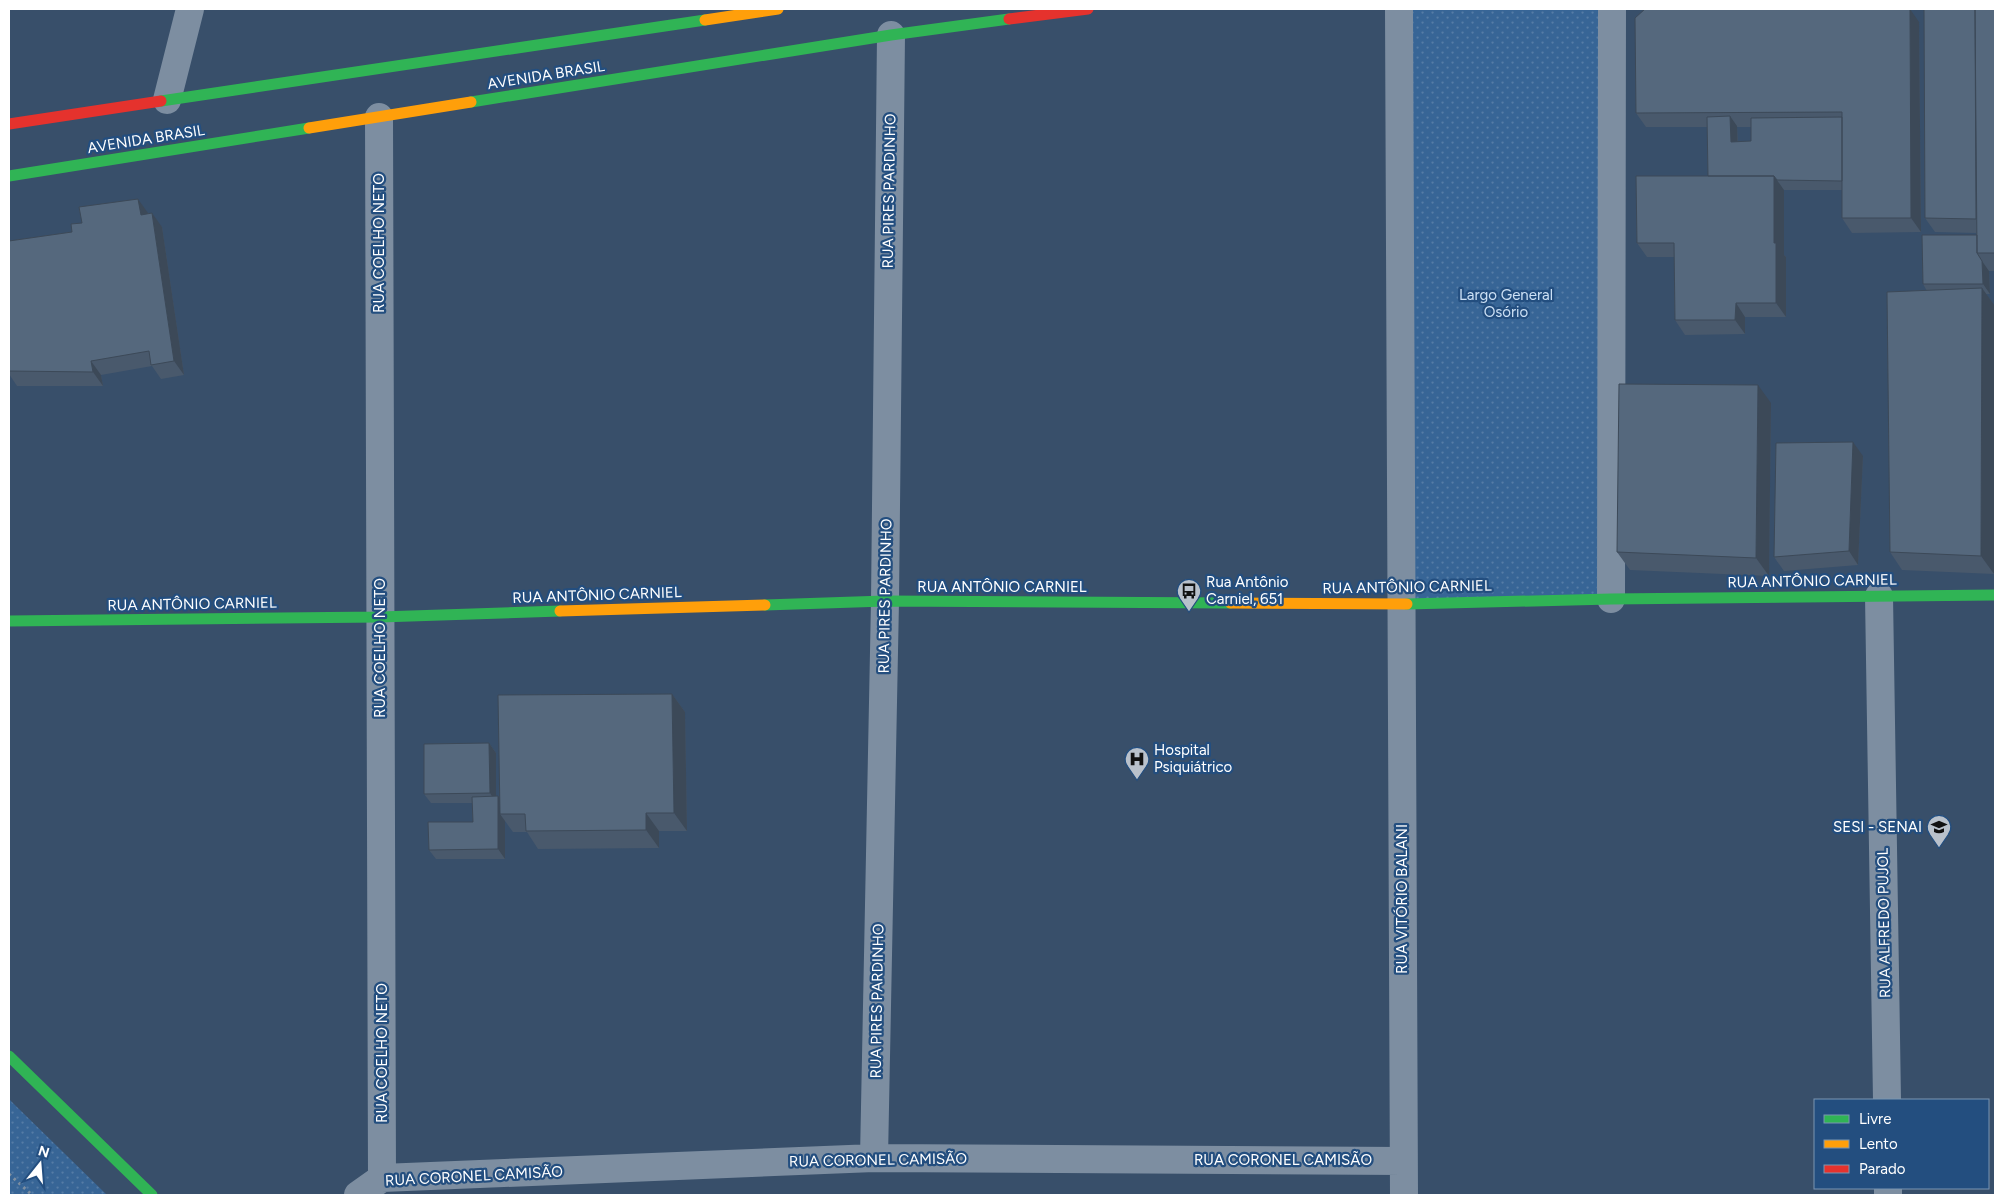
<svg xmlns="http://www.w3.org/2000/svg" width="2004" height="1204" font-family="Figtree,sans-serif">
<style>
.park{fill:url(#park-dots)}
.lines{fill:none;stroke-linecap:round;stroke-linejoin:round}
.path{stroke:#7d8ea1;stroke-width:3;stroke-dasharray:2.5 4;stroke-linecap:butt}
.street{stroke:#7d8ea1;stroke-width:28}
.fast{stroke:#30b455;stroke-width:11}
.slow{stroke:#ff9f0a;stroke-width:11}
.jam{stroke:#e5322d;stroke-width:11}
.wall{fill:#49596c;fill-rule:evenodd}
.shaded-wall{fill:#3c4958}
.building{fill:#55687d;stroke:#3c4958}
.labels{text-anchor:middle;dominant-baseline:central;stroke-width:4.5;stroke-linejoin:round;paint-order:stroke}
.street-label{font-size:15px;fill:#fff;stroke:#234e7f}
.park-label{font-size:15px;fill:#cce0f5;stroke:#234e7f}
.poi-label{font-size:15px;fill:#fff;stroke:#234e7f;text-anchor:start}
</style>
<defs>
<pattern id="park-dots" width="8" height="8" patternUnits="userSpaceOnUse" patternTransform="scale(1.25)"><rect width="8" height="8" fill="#376596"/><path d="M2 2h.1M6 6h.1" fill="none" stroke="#557ca6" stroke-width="1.8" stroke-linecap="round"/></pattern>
</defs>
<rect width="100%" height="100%" fill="#384f6a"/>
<path class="park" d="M1399,9H1612L1611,599L1401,604Z
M9,1099L19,1109L107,1195H9Z"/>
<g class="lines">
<path class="path" d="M9,1174L32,1195"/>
<path class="street" d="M1399,9L1404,1195
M167,100L190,9
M379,117L382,1178
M1879,596L1887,1100
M1611,599L1612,9
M874,1158L885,601L891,35
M1888,1188V1195
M358,1195L382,1178L874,1158L1403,1161"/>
<path class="fast" d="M161,101L705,20
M471,102L891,35L1009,19
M9,176L309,128
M1407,604L1611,599L1995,595
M765,605L885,601L1230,603
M9,621L380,617L560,611
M9,1056L152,1195"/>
<path class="slow" d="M705,20L778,9
M309,128L471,102
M1230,603L1407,604
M560,611L765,605"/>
<path class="jam" d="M1009,19L1088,9
M9,124L161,101"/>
</g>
<path class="wall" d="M1995,9V271H1989L1990,294H1986L1995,306L1994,574L1902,570L1890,552L1927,291L1923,284L1977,235L1976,233L1935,232L1925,218Z
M1919,22L1921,232L1852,233L1842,218V190H1784V255L1786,257V317H1745V334L1685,335L1675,320L1674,257H1647L1637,243L1708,176L1707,127H1646L1636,113ZM1737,127H1751V141L1738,142Z
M148,213L162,227L184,375L161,379L152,366L101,375L103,386H17L9,374V241L72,232Z
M1771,403L1769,576L1630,570L1617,552Z
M1863,456L1858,565L1784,571L1774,557Z
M672,694L685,712L687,831H659V848L538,849L527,832H513L505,821V859H436L429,850L473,822L472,803H431L424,794L489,743L496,753V796H498L500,800Z"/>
<path class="shaded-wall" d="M1910,9L1919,22L1921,232L1911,218Z
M1730,116L1737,126L1738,151L1731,142Z
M1774,176L1784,190V255L1786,257V317L1776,303L1774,243Z
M138,199L148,213L150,229L141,215Z
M152,213L162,227L184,375L174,361Z
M1982,261L1989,271L1990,294L1983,284Z
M1982,288L1995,306L1994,574L1981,556Z
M1736,303L1745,317V334L1735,320Z
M91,361L101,375L103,386L93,372Z
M1758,385L1771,403L1769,576L1756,558Z
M1853,442L1863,456L1858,565L1849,551Z
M672,694L685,712L687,831L674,813Z
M489,743L496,753V803L490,793Z
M498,796L505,806L500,814L505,821V859L498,849Z
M646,813L659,831V848L646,830Z"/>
<path class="building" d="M1645,9H1910L1911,218H1842V112L1636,113L1635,18Z
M1924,9H1975L1976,219L1925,218Z
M1975,9H1995V253H1977Z
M1730,116L1731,142L1751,141V118L1842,117V181L1777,180L1774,176H1708L1707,117Z
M1636,176H1774V243H1776V303H1736L1735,320H1675L1674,243H1637Z
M138,199L141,215L152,213L174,361L151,365L149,351L91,361L93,372L9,371V241L72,232L71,224L82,223L79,207Z
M1922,235H1977V253L1982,261L1983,284H1923Z
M1982,288L1981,556L1890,552L1887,292Z
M1619,384L1758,385L1756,558L1617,552Z
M1853,442L1849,551L1774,557L1776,443Z
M672,694L674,813H646V830L526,831L525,814H500L498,695Z
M489,743L490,793L424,794V744Z
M498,796V849L429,850L428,822H473L472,797Z"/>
<defs>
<g id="bus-pin" transform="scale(1.25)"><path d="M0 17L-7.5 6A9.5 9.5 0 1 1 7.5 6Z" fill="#b9c1cb" stroke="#234e7f"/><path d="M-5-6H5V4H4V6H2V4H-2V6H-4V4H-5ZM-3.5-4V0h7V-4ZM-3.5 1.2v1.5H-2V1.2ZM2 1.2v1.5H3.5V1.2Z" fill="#111"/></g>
<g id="hospital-pin" transform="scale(1.25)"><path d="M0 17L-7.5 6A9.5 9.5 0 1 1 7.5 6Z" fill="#b9c1cb" stroke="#234e7f"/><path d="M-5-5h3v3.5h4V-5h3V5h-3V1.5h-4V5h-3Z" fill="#111"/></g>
<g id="school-pin" transform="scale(1.25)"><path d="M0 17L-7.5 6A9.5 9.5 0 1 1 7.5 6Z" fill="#b9c1cb" stroke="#234e7f"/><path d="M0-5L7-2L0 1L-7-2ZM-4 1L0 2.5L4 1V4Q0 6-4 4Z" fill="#111"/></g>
</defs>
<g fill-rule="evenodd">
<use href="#bus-pin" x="1189" y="591"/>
<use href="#hospital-pin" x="1137" y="759"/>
<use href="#school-pin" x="1939" y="827"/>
</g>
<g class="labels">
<g class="street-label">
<text transform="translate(546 75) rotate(-9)">AVENIDA BRASIL</text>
<text transform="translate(146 139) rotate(-9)">AVENIDA BRASIL</text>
<text transform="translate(889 191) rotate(-89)">RUA PIRES PARDINHO</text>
<text transform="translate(379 243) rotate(-90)">RUA COELHO NETO</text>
<text transform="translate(1812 581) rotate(-1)">RUA ANTÔNIO CARNIEL</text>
<text x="1002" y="587">RUA ANTÔNIO CARNIEL</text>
<text transform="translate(1407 587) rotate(-1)">RUA ANTÔNIO CARNIEL</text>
<text transform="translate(597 595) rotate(-2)">RUA ANTÔNIO CARNIEL</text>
<text transform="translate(885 596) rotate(-89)">RUA PIRES PARDINHO</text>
<text transform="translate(192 604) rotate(-1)">RUA ANTÔNIO CARNIEL</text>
<text transform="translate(380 648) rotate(-90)">RUA COELHO NETO</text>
<text transform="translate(1402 899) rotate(-90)">RUA VITÓRIO BALANI</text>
<text transform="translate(1884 923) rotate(-91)">RUA ALFREDO PUJOL</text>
<text transform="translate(877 1001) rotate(-89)">RUA PIRES PARDINHO</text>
<text transform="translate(382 1053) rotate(-90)">RUA COELHO NETO</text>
<text transform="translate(878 1160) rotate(-1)">RUA CORONEL CAMISÃO</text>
<text x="1283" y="1160">RUA CORONEL CAMISÃO</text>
<text transform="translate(474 1176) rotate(-3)">RUA CORONEL CAMISÃO</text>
</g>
<g class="park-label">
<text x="1506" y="295">Largo General<tspan x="1506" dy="17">Osório</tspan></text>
</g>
<g class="poi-label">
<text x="1206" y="582">Rua Antônio<tspan x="1206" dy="17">Carniel, 651</tspan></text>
<text x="1154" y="750">Hospital<tspan x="1154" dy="17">Psiquiátrico</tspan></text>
<text x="1922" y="827" text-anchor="end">SESI - SENAI</text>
</g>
</g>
<rect width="2004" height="1204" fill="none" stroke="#ffffff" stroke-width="20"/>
<rect x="1814" y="1099" width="175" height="90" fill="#234e7f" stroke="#7b95b2"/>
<rect x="1824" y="1115" width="25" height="8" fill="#30b455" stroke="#7b95b2"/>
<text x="1859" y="1124" font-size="15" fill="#ffffff">Livre</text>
<rect x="1824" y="1140" width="25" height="8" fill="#ff9f0a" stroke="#7b95b2"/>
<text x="1859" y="1149" font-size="15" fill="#ffffff">Lento</text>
<rect x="1824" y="1165" width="25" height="8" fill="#e5322d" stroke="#7b95b2"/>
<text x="1859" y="1174" font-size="15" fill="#ffffff">Parado</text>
<g transform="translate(40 1164) rotate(17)" stroke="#234e7f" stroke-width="4" paint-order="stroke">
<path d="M0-4L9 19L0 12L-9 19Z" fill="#ffffff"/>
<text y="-8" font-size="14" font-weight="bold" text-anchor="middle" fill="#ffffff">N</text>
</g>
</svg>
